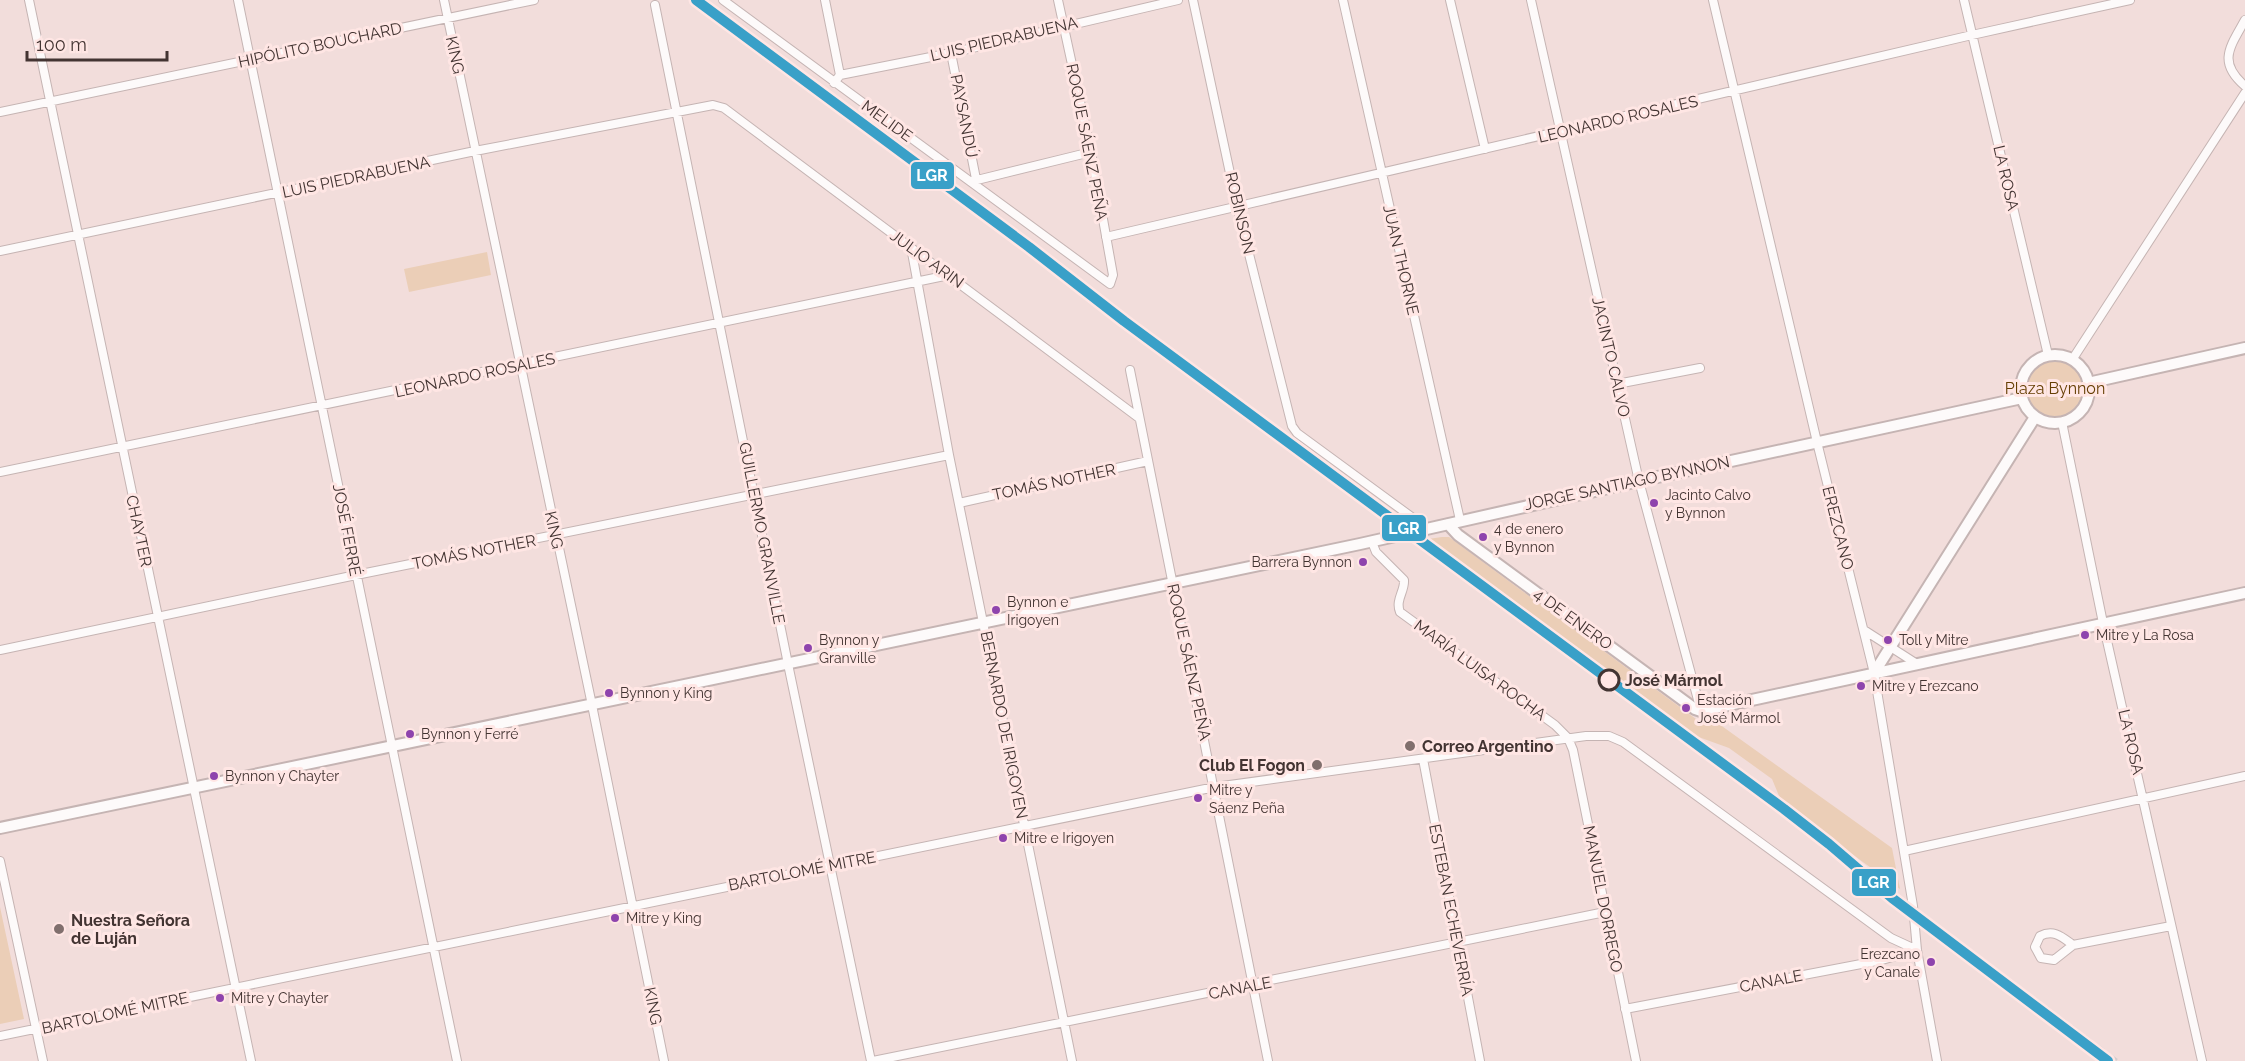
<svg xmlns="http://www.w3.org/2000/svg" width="2245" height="1061" font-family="Raleway,sans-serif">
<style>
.green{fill:#ebceb7}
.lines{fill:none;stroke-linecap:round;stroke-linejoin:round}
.street-casing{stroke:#c5b4b3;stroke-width:10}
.secondary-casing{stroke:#c5b4b3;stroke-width:14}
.street{stroke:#fdfafa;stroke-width:8}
.secondary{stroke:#fdfafa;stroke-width:10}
.rail{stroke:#d3cdcd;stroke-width:3;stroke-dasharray:8 8;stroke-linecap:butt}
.rail-1-casing{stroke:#ffe6e4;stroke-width:15}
.rail-1{stroke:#39a0c8;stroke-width:10}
.bus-dot{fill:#8e44ad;stroke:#ffe6e4;stroke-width:2}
.stop-dot{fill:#ffe6e4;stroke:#433432;stroke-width:3}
.poi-dot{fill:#806f6d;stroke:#ffe6e4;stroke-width:2}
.labels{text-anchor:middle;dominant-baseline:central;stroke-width:6;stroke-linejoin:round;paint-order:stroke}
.bus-label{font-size:14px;fill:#433432;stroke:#ffe6e4;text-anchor:start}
.street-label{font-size:16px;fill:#433432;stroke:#ffe6e4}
.park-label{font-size:16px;fill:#663f04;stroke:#ffe6e4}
.stop-label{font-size:16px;font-weight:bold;fill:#433432;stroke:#ffe6e4;text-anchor:start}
.poi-label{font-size:16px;font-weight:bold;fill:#433432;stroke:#ffe6e4;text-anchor:start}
.line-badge{stroke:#ffe6e4;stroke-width:2}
.badge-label{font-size:16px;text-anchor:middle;font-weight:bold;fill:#fff}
</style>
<rect width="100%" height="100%" fill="#f2dddb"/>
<path class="green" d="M487,252L491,275L409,292L404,269Z
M2026 388a29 29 0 1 1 58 0a29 29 0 1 1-58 0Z
M1442,537H1449L1696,719L1719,724L1892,848L1900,889L1782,803L1772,779L1729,748L1693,735L1428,539Z
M0,907L24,1019L0,1024Z"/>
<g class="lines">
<g class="street-casing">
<path id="street" d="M29,0L251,1061
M238,0L457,1061
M444,0L592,705L664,1061
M723,0L1110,284L1113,275L1091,152L1058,0
M825,0L840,75
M1193,0L1237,206L1292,426L1297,433L1428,529
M1343,0L1460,520
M1450,0L1485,149
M1531,0L1639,481L1701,711
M1713,0L1817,442L1874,673L1913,906L1917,950L1937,1061
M1964,0L2048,355
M655,5L788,664L871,1061
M2245,20C2230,47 2217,62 2245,86
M951,53L976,179
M834,83L840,75L951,53L1178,0
M0,112L534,0
M973,181L1091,152
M1106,237L1972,35L2130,0
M911,247L949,455L1072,1061
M0,251L475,151L713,105L724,108L1139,418
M2072,360L2245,93
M1130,370L1268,1061
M1617,384L1700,368
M2062,422L2103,623L2202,1061
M0,472L949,275
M959,503L1148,461
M1372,542L1376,552L1404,580C1405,591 1395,600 1400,612L1555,725L1568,738L1573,750L1636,1061
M1864,630L1917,664
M0,650L356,575L949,455
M1423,759L1480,1061
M1904,851L2245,776
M0,861L43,1061
M2073,945L2054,960L2041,958L2035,947L2040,936C2054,929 2062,937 2073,945L2171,926
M1625,1009L1882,960L1917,950
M0,1036L1215,787L1586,736H1609L1623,742L1891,938L1917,950
M873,1061L1605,912"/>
</g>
<g class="secondary-casing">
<path id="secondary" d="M2021 389a34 34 0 1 1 68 0a34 34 0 1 1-68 0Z
M2088,383L2245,348
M1448,524L1458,535L1695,709L1701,711L2245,593
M1874,673L2035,417
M0,828L1360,544L1639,481L2022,398"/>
</g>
<use href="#street" class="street"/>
<use href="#secondary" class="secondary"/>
<path class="rail" d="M1829,844L2118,1061"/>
<g class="rail-1-casing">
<path id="rail-1" d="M696,0L1029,247L1124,321L1784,809L1829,844L1892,898L2108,1061"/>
</g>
<use href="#rail-1" class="rail-1"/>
</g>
<g class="bus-dot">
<circle cx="1654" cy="503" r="5"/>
<circle cx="1483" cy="537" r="5"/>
<circle cx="1363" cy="562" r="5"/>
<circle cx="996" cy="610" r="5"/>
<circle cx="2085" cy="635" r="5"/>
<circle cx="1888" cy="640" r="5"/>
<circle cx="808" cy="648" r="5"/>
<circle cx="1861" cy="686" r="5"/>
<circle cx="609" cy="693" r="5"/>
<circle cx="1686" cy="708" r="5"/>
<circle cx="410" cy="734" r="5"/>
<circle cx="214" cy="776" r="5"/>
<circle cx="1198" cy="798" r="5"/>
<circle cx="1003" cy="838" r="5"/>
<circle cx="615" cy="918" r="5"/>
<circle cx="1931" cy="962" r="5"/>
<circle cx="220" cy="998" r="5"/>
</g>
<circle class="stop-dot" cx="1609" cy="680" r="10"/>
<g class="poi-dot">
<circle cx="1410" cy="746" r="6"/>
<circle cx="1317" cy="765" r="6"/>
<circle cx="59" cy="929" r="6"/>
</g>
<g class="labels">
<g class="bus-label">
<text x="1665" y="495">Jacinto Calvo<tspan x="1665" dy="18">y Bynnon</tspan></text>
<text x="1494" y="529">4 de enero<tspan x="1494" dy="18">y Bynnon</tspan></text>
<text x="1352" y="562" text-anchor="end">Barrera Bynnon</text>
<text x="1007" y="602">Bynnon e<tspan x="1007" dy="18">Irigoyen</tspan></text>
<text x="2096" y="635">Mitre y La Rosa</text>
<text x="819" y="640">Bynnon y<tspan x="819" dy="18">Granville</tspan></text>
<text x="1899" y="640">Toll y Mitre</text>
<text x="1872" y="686">Mitre y Erezcano</text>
<text x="620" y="693">Bynnon y King</text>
<text x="1697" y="700">Estación<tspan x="1697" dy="18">José Mármol</tspan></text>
<text x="421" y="734">Bynnon y Ferré</text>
<text x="225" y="776">Bynnon y Chayter</text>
<text x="1209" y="790">Mitre y<tspan x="1209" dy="18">Sáenz Peña</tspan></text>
<text x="1014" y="838">Mitre e Irigoyen</text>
<text x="626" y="918">Mitre y King</text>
<text x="1920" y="954" text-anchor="end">Erezcano<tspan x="1920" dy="18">y Canale</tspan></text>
<text x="231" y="998">Mitre y Chayter</text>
</g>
<g class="street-label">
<text transform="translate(1004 39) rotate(-13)">LUIS PIEDRABUENA</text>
<text transform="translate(320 45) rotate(-12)">HIPÓLITO BOUCHARD</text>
<text transform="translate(455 55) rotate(78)">KING</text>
<text transform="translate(964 116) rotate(79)">PAYSANDÚ</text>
<text transform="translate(1618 119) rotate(-13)">LEONARDO ROSALES</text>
<text transform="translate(887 121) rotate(36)">MELIDE</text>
<text transform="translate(1087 142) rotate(79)">ROQUE SÁENZ PEÑA</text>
<text transform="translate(356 177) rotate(-12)">LUIS PIEDRABUENA</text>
<text transform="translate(2006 178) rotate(77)">LA ROSA</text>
<text transform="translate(1240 213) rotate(77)">ROBINSON</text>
<text transform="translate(927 259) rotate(36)">JULIO ARIN</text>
<text transform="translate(1401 260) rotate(77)">JUAN THORNE</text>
<text transform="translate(1611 357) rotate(77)">JACINTO CALVO</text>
<text transform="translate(475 375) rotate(-12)">LEONARDO ROSALES</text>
<text transform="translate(1054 482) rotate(-12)">TOMÁS NOTHER</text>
<text transform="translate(1627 483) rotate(-12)">JORGE SANTIAGO BYNNON</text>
<text transform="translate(1838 528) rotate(76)">EREZCANO</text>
<text transform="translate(347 530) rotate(79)">JOSÉ FERRÉ</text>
<text transform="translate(554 530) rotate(78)">KING</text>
<text transform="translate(139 531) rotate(78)">CHAYTER</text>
<text transform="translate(762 533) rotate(79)">GUILLERMO GRANVILLE</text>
<text transform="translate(474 552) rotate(-11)">TOMÁS NOTHER</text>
<text transform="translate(1573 619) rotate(36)">4 DE ENERO</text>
<text transform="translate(1189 662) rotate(78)">ROQUE SÁENZ PEÑA</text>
<text transform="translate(1480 670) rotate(36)">MARÍA LUISA ROCHA</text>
<text transform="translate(1004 725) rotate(79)">BERNARDO DE IRIGOYEN</text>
<text transform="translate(2131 742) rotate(77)">LA ROSA</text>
<text transform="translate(802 871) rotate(-11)">BARTOLOMÉ MITRE</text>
<text transform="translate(1603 899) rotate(79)">MANUEL DORREGO</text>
<text transform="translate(1451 910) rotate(79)">ESTEBAN ECHEVERRÍA</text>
<text transform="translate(1771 981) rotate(-11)">CANALE</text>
<text transform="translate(1240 988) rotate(-11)">CANALE</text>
<text transform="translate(653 1006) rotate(79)">KING</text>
<text transform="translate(115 1013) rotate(-12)">BARTOLOMÉ MITRE</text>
</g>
<g class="park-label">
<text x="2055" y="388">Plaza Bynnon</text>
</g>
<g class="stop-label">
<text x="1625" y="680">José Mármol</text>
</g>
<g class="poi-label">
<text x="1422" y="746">Correo Argentino</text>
<text x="1305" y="765" text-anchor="end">Club El Fogon</text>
<text x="71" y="920">Nuestra Señora<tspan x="71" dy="18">de Luján</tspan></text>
</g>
</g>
<g class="line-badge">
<rect x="910" y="161" width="45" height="29" rx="6" fill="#39a0c8"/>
<rect x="1381" y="514" width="46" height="28" rx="6" fill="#39a0c8"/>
<rect x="1851" y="868" width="46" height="29" rx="6" fill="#39a0c8"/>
</g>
<g class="badge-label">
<text x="932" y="181">LGR</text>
<text x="1404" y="534">LGR</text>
<text x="1874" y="888">LGR</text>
</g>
<path d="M27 51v9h140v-9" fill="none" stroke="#433432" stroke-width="3"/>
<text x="36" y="51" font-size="18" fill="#433432" stroke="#ffe6e4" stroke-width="4.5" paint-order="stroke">100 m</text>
</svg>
